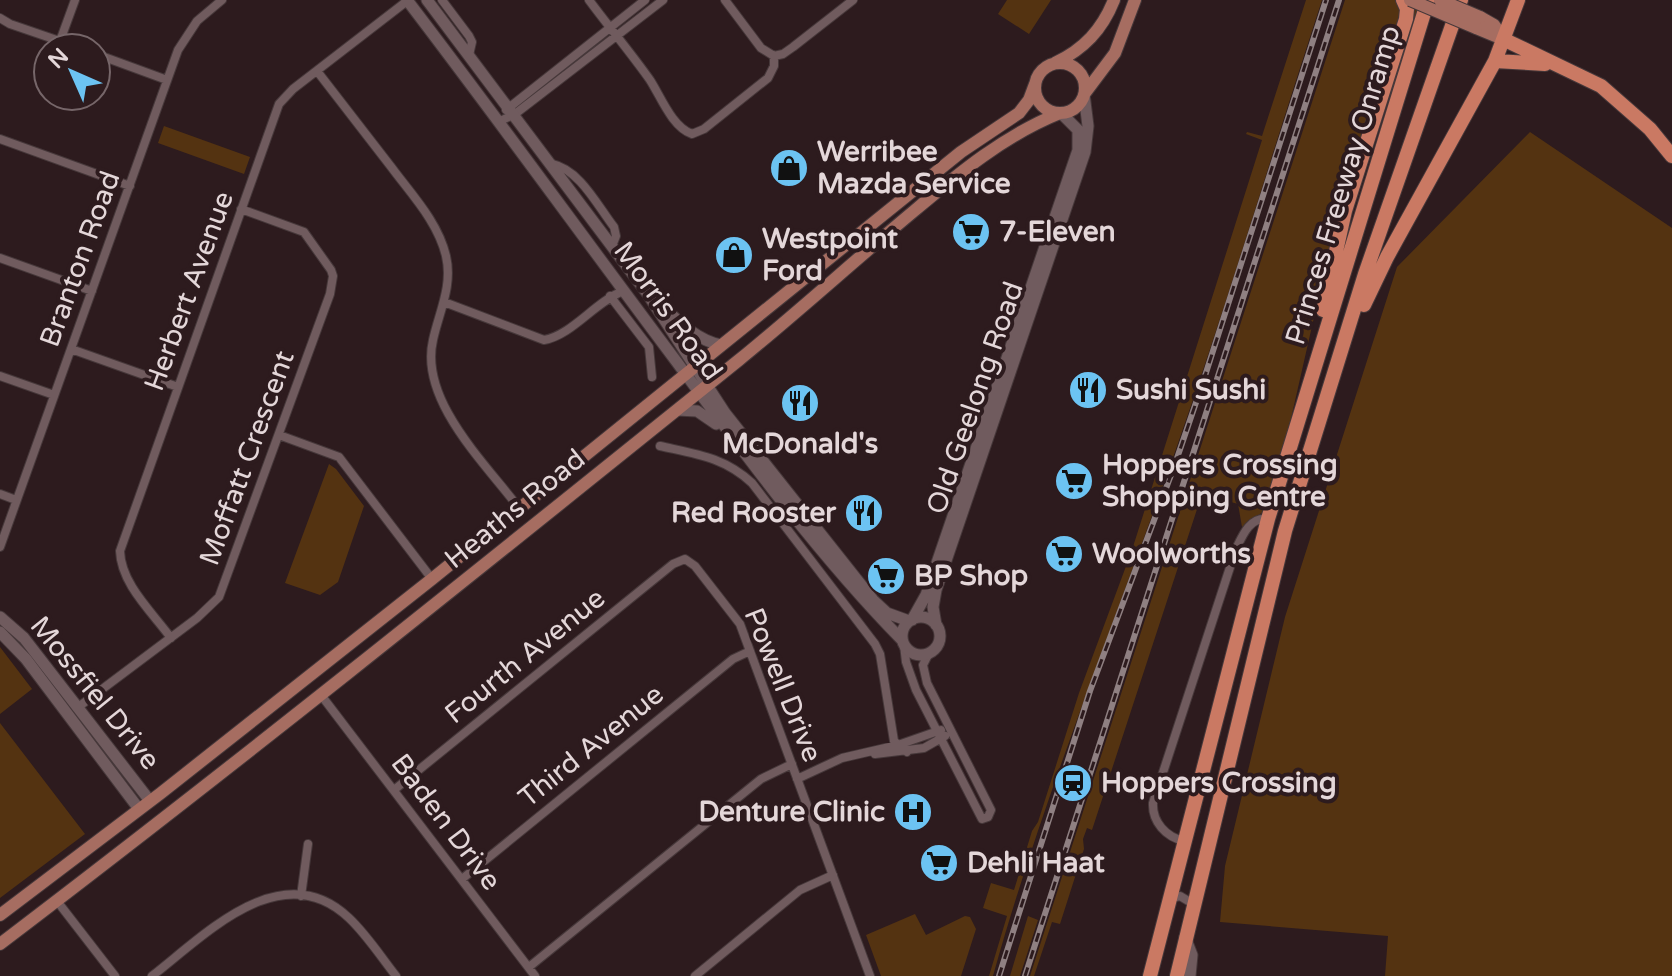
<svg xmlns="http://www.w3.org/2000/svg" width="1672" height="976" font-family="'Varela Round',sans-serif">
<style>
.green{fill:#543311}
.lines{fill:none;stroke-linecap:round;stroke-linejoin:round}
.street-casing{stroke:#46383a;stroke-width:10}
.secondary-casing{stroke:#46383a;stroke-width:13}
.primary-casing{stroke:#46383a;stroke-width:14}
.highway-casing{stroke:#46383a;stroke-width:16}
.street{stroke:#705b5e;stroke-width:8}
.secondary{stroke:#705b5e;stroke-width:11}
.primary{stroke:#a66d61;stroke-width:12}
.highway{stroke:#ca7963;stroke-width:14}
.rail-casing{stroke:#8f8082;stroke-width:6}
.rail{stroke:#2d1b1e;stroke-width:3;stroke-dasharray:9;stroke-linecap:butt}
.primary-bridge-casing{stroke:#46383a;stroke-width:14;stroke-linecap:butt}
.primary-bridge{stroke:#a66d61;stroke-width:12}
.labels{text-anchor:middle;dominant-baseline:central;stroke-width:8;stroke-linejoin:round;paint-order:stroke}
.poi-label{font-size:28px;font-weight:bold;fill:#e4d7d9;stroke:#2d1b1e;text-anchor:start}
.street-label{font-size:28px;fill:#e4d7d9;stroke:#2d1b1e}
</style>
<rect width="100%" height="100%" fill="#2d1b1e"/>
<path class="green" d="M1007,0H1051L1029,34L998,14Z
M1306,0H1322C1273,150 1228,301 1176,449C1114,625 1043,797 993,976H989L1007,916L983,908L991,883L1014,890L1032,831L1038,822L1079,693L1132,550L1262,140L1246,134L1247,132L1262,136Z
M1345,0H1424L1412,22L1320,291L1282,458L1267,509L1242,527L1238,504L1202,494L1092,830L1087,828L1083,839L1084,849L1060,924L1052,922L1034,976H1030Z
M164,126L250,157L244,174L158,143Z
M1530,132L1672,228V976H1385L1388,936L1220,922L1225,866L1285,617L1397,267Z
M329,464L336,469L364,506L338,582L320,595L285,583Z
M0,647L32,689L0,714Z
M0,723L85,834L0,898Z
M915,914L926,935L965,916L970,917L976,929L961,976H881L866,935Z
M1028,916L1038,920L1020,976H1010Z"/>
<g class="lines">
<g class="street-casing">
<path id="street" d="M442,0L469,36L472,42L469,55
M589,0C609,27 631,53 650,80C661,97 672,127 692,134L704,129L768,78L774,66V56
M725,0L761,48L774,56L783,54L793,47L853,0
M0,18L10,24L80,48
M60,41L75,0
M96,54L167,80
M317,71C342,103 367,136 392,168C412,195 438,222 446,256C453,286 439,312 433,340C419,400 485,463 519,508
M506,110L645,0
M500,121L515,114L663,0
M0,139L130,186
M552,164C580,170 597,205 614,227L616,236L612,246
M0,258L92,291
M610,296L649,347L652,377
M444,302L544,340C572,335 595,302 623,291
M71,349L178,387
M0,376L54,395
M279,435L339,457L432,579
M660,446C696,454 724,457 752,483L875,644L880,654L894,741L907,752
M0,494L16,500
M0,547L178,50L197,21L222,0
M171,638C152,612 121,584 120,551L279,104L293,89L407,1
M904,645L906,662L916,690L982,819L988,817L991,810L927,683L923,665L929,653
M321,695L535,976
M77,708L197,618L219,597L330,294L333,276L331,270L304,232L241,209
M875,754L924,748L945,736
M797,779L842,758L898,745L941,730
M394,790L673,564L685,559L695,566L740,624L870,976
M1184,841C1166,837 1152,822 1153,803L1236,549C1243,534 1250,517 1268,519
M462,879L733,659L750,651
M301,896L308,844
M1170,899L1180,896L1190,902
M57,901L115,976
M529,967L761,779L792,764
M152,976C205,935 282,854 349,918C367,935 381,957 396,976
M695,976L800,890L833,875"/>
</g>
<g class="secondary-casing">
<path id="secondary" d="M407,0C498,119 586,241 676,361C747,457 818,554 902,640
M427,0L647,293L725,413L873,600L887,613L909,621
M660,304C677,320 696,340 721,345
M677,410L697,411L716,424
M0,617L24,638L150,801
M902 636a19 19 0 1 1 38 0a19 19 0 1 1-38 0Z
M912,620L926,595L1078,150V130L1061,113
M936,625L933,607L936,590L1085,152L1088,126L1084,94
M0,632L26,659L139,809
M1185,937L1192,955L1190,976"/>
</g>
<g class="primary-casing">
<path id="primary" d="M1480,17L1494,25L1505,40
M1476,28L1505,40
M1035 88a25 25 0 1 1 50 0a25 25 0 1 1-50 0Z
M1055,63C1084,49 1102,30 1114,0
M1085,93L1115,53L1135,0
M0,915L161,793L432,579L961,152L1019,113L1029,100L1035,84
M0,944C250,754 494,557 739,360C798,312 855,260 914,211C959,173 1005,135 1060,113"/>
</g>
<g class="highway-casing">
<path id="highway" d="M1505,40L1601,86L1650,129L1672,156
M1495,61L1545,64
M1364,305L1387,257L1495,61L1518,0
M1323,310L1345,211L1406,19L1407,9L1403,0
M1150,976L1268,519L1428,0
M1177,976L1285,531L1365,274L1461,0"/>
</g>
<use href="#street" class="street"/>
<use href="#secondary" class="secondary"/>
<use href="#primary" class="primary"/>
<use href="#highway" class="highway"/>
<g class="rail-casing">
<path id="rail" d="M999,976L1090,691L1174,467L1203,382L1326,0
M1025,976L1339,0"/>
</g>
<use href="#rail" class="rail"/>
<g class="primary-bridge-casing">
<path id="primary-bridge" d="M1410,0L1476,28
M1440,0L1480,17"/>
</g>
<use href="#primary-bridge" class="primary-bridge"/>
</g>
<defs>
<g id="shop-disc" transform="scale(2)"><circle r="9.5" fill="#6cc3f2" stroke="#2d1b1e"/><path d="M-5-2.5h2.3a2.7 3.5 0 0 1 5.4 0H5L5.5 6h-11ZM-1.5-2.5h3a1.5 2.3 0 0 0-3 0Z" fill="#111"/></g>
<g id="supermarket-disc" transform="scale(2)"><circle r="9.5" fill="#6cc3f2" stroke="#2d1b1e"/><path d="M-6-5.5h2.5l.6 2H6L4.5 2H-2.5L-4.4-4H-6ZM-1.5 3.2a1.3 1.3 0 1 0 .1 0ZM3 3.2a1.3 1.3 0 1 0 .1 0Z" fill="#111"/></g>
<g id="restaurant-disc" transform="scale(2)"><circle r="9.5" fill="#6cc3f2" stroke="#2d1b1e"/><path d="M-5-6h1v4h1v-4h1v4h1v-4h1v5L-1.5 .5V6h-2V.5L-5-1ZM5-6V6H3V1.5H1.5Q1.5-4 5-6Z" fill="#111"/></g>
<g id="station-disc" transform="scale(2)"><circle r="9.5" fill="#6cc3f2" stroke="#2d1b1e"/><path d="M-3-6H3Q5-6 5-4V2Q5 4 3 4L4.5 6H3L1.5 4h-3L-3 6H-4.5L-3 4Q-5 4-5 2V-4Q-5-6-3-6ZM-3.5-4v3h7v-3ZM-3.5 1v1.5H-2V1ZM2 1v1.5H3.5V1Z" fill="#111"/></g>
<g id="hospital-disc" transform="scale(2)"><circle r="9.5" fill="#6cc3f2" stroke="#2d1b1e"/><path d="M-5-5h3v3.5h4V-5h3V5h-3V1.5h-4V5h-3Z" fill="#111"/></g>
</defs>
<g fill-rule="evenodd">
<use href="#shop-disc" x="789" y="168"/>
<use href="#supermarket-disc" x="971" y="232"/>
<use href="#shop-disc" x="734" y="255"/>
<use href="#restaurant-disc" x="1088" y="390"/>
<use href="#restaurant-disc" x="800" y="403"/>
<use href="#supermarket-disc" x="1074" y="481"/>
<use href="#restaurant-disc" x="864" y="513"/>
<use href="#supermarket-disc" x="1064" y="554"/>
<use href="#supermarket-disc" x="886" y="576"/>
<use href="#station-disc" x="1073" y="783"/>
<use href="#hospital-disc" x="913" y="812"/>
<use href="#supermarket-disc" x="939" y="863"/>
</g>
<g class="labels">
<g class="poi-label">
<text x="817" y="152">Werribee<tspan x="817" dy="32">Mazda Service</tspan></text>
<text x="999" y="232">7-Eleven</text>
<text x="762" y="239">Westpoint<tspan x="762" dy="32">Ford</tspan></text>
<text x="1116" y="390">Sushi Sushi</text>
<text x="800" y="444" text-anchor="middle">McDonald's</text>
<text x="1102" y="465">Hoppers Crossing<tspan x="1102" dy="32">Shopping Centre</tspan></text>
<text x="836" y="513" text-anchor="end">Red Rooster</text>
<text x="1092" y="554">Woolworths</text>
<text x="914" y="576">BP Shop</text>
<text x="1101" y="783">Hoppers Crossing</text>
<text x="885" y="812" text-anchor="end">Denture Clinic</text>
<text x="967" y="863">Dehli Haat</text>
</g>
<g class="street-label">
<text transform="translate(1343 185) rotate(-73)">Princes Freeway Onramp</text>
<text transform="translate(80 259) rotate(-70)">Branton Road</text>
<text transform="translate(189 291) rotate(-70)">Herbert Avenue</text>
<text transform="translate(668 311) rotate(54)">Morris Road</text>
<text transform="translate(975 398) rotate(-71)">Old Geelong Road</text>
<text transform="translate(247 458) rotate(-70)">Moffatt Crescent</text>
<text transform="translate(515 509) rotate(-39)">Heaths Road</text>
<text transform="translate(525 656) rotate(-39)">Fourth Avenue</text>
<text transform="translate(783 685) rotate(68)">Powell Drive</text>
<text transform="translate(95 693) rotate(51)">Mossfiel Drive</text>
<text transform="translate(591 746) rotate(-39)">Third Avenue</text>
<text transform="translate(446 822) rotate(53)">Baden Drive</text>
</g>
</g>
<g transform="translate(72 72) rotate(315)"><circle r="38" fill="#2d1b1e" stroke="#766669" stroke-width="2"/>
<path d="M0-6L14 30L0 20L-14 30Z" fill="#6cc3f2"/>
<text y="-12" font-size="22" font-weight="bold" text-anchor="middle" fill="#e4d7d9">N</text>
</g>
</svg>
